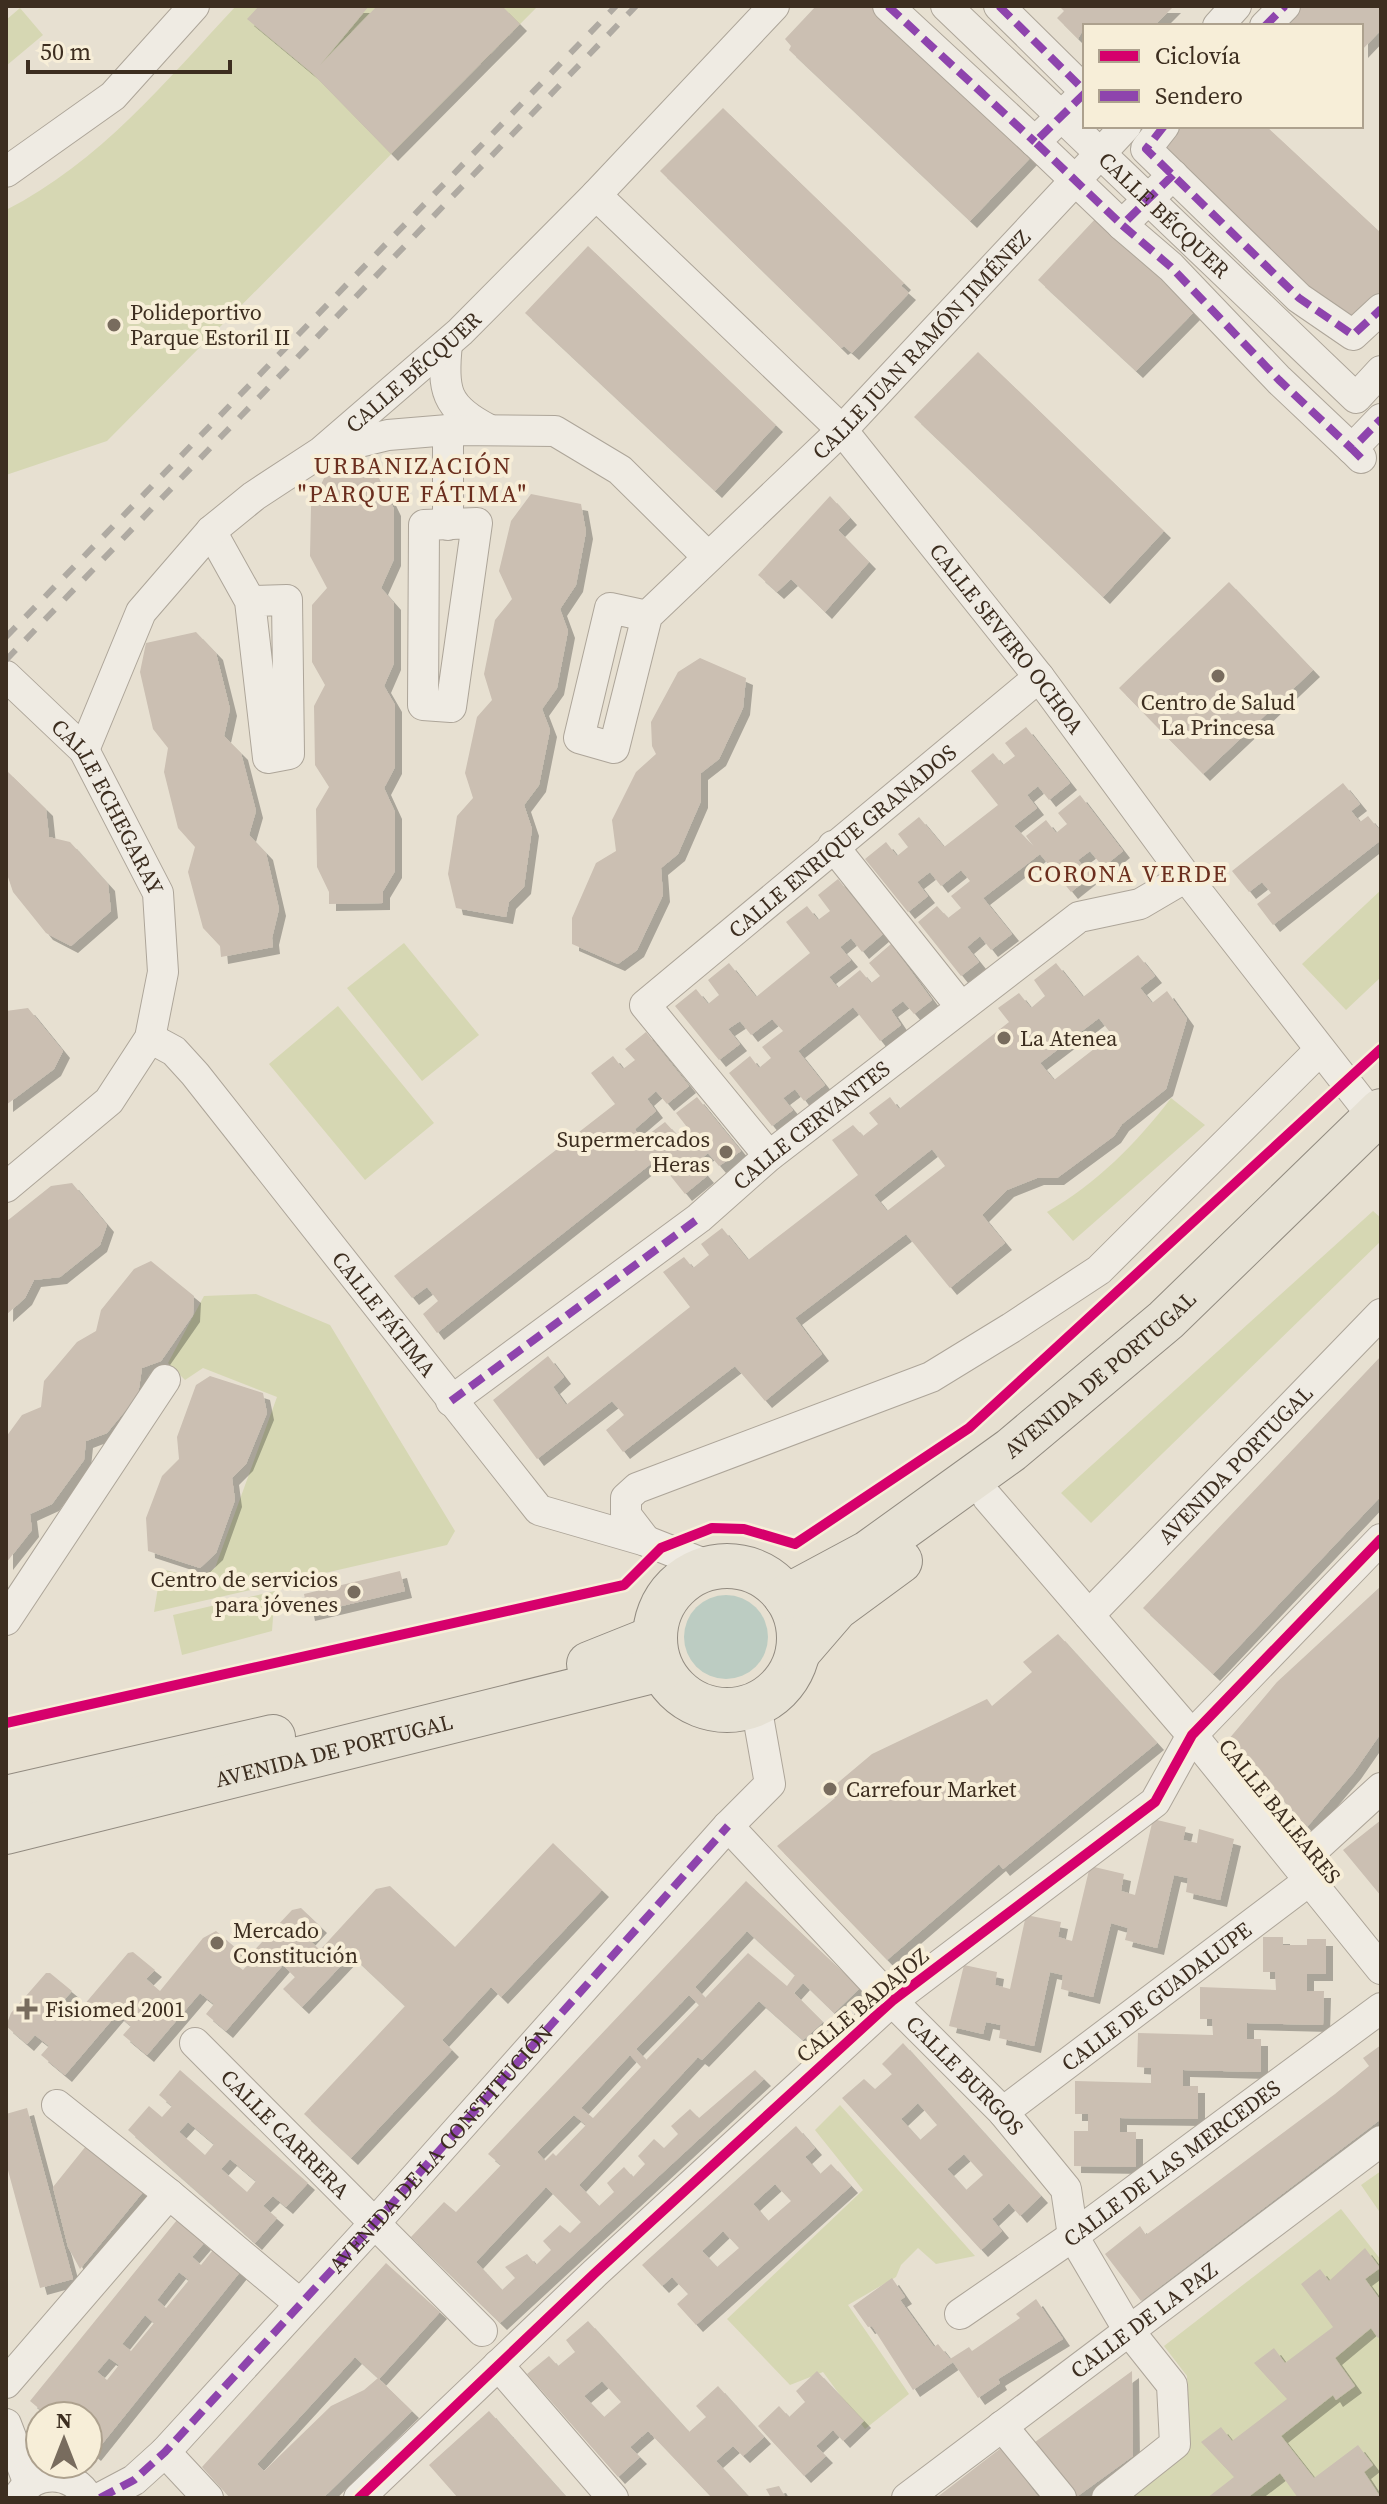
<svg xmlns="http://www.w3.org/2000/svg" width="1387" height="2504" font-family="'Source Serif 4',serif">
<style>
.green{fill:#d6d7b3}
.water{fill:#bcccc2}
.building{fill:#cbbfb2;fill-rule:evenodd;filter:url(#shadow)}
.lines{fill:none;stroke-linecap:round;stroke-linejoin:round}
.street-casing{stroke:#ada599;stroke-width:32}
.primary-casing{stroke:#928b80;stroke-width:46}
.street{stroke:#efebe3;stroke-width:30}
.primary{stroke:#e6e1d4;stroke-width:44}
.rail{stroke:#afaaa2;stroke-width:6;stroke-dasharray:14 14;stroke-linecap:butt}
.quiet{stroke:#8e44ad;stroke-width:8;stroke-dasharray:16 8;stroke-linecap:butt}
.cycleway-casing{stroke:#f7eed8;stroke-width:15}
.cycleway{stroke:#d6006c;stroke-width:10}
.poi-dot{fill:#786c5e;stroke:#f7eed8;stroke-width:3}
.labels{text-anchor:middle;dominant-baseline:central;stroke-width:8;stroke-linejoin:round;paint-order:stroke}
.street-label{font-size:22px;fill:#3d2e20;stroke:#f7eed8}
.poi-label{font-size:22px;fill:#3d2e20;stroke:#f7eed8;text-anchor:start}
.neighbourhood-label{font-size:24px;letter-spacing:2px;fill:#6b2e1e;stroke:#f7eed8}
</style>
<defs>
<filter id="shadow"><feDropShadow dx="7" dy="7" stdDeviation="0" flood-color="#0004"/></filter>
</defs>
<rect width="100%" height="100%" fill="#e7e0d1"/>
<path class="green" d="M236,6H538L107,441L6,475V210C100,162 165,82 236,6Z
M20,8L43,35L6,66V20Z
M1381,890V977L1346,1010L1302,964Z
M404,943L479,1035L422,1081L347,988Z
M338,1006L434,1123L365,1180L269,1064Z
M1171,1098L1205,1125L1073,1241L1047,1212C1096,1184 1137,1143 1171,1098Z
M1373,1211L1381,1218V1241L1091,1523L1061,1493Z
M256,1294L330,1325L455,1531L447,1545L154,1612L161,1569L199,1578L215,1568L277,1397L203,1368L185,1380L168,1363L204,1296Z
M275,1591L272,1631L182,1655L173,1615Z
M840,2105L975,2256L936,2264L918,2248L901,2265L896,2277L848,2305L909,2394L865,2429L823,2372L790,2385L727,2319L863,2190L815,2130Z
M1381,2171V2214L1361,2185Z
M1341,2209L1381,2260V2498H1128L1189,2448L1187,2376L1164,2346Z"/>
<path class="water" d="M684 1637a42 42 0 1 1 84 0a42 42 0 1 1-84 0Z"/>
<path class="building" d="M259,6H369L320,65L377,6H502L520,24L391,154L312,73L247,19Z
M816,6H876L1033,155L970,221L789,50L791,46L785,39Z
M1059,6H1174L1154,26L1092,24L1085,26L1078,39L1057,18L1064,11Z
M1294,6H1381V30L1361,51V26H1275Z
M723,108L904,283L901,286L909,293L852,353L844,346L841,348L660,171Z
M1182,126H1266L1381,233V296L1351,328L1159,150Z
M1097,217L1194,312L1136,371L1038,280Z
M588,246L776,425L715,491L525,313Z
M978,352L1164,531L1103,597L914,417Z
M325,476H378L394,509V559L381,588L394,603V663L384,686L395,705V767L384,788L395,812V871L383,891V903L329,904V892L317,867L316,809L329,787L315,765L314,706L325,685L312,662V605L327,588L310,556L311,506Z
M531,494L581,504L586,532L576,585L560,609L568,631L557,688L542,709L550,730L539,785L524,805L532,829L524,887L509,902L506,917L456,908L448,874L457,816L473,798L465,773L477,717L492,700L484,674L495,620L512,599L499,571L511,521Z
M830,496L850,518L838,530L869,562L825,612L791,579L777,592L758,575Z
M1229,582L1313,670L1203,774L1119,688Z
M196,632L216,653L230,709L224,736L241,753L256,811L249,835L266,853L279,909L272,938L273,947L221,957L220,946L203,928L188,872L195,847L178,828L164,772L168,748L153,729L140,672L146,643Z
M700,658L746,678L743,708L719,759L701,773V801L678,854L661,868L663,895L637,950L618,964L572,944V918L596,863L616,851L612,820L636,772L656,754L652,746L651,722L678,672Z
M1026,727L1070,783L1049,800L1038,786L1027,795L1037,808L1014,826L1034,847L1026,836L1046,820L1056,833L1067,824L1058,813L1080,795L1123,851L1103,867L1090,851L1078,860L1091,876L1071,892L1040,854L983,898L1012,934L991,950L980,936L967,947L979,962L961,976L918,922L937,906L948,918L961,908L951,896L970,881L961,870L941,886L930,872L917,882L928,896L908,912L865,859L886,842L897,856L908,847L898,834L919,817L944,847L998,805L971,771L993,753L1003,765L1015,756L1005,743Z
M6,770L46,809L49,837L70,842L108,884L111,911L71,946L46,933L13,892L6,871Z
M1343,783L1360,804L1351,811L1360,822L1368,816L1381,832V840L1273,925L1257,904L1271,893L1262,882L1249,892L1232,871Z
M838,879L883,934L862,952L851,938L840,947L851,960L829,977L838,988L860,970L871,983L880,976L869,963L891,944L932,1000L914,1014L903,1001L891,1010L901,1025L880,1041L853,1007L798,1051L825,1085L804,1101L795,1089L783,1098L793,1110L772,1126L729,1073L750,1056L759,1068L771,1058L762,1047L783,1031L772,1019L751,1035L740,1021L728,1029L740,1044L719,1060L675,1006L696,989L708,1004L719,995L708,980L729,963L756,997L810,953L786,922L807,906L818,920L830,911L818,895Z
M1138,955L1155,976L1140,988L1152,1003L1167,991L1187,1019L1166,1089L1122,1124L1114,1136L1057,1178H1037L1007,1190L982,1215L1005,1243L950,1288L906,1234L795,1318L822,1354L765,1401L735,1366L623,1452L606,1430L624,1415L612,1401L537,1459L493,1400L548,1356L564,1377L553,1387L566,1405L690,1307L663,1272L684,1257L693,1268L709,1255L701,1244L722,1228L748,1260L858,1175L832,1140L853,1125L863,1136L878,1124L869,1113L890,1097L899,1109L1009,1022L998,1008L1019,993L1031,1008L1045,996L1034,980L1056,963L1083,997ZM1099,1018L1112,1035L1054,1080L1040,1063ZM932,1149L945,1166L887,1211L874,1195Z
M28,1008L63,1051L54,1069L6,1105V1011Z
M646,1032L689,1086L667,1104L656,1091L647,1099L656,1111L635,1129L641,1140L665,1122L676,1134L687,1127L676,1113L697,1097L741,1151L719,1166L708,1153L696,1163L707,1176L685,1194L657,1159L437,1333L423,1314L438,1301L427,1287L412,1298L394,1276L615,1104L591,1073L613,1056L623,1069L635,1060L625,1049Z
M72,1183L107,1225L100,1245L60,1277L34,1280L25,1298L6,1315L7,1221L51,1186Z
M151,1261L194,1296L193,1315L161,1361L142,1368L138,1395L107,1433L86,1441L84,1460L52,1504L30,1514L32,1530L6,1563V1437L22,1415L41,1407L44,1381L77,1342L96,1331L101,1310L134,1269Z
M1381,1356V1496L1213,1674L1143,1608Z
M210,1376L263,1393L267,1413L246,1464L232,1478L235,1500L216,1553L200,1568L148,1551L146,1518L162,1476L179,1459L177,1437L196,1385Z
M400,1571L405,1591L308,1614L304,1594Z
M1381,1586V1733L1354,1772L1307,1827L1228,1740L1277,1682Z
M1058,1634L1157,1743L1003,1869L999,1864L887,1960L777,1846L835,1798L828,1791L872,1754L987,1699L992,1706L1032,1672L1023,1662Z
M1153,1819L1186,1827L1183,1840L1197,1843L1199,1829L1234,1839L1220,1900L1186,1892L1188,1878L1174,1875L1157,1948L1125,1940L1128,1928L1111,1923L1093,1997L1061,1989L1063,1975L1050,1972L1034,2046L999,2038L1001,2025L986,2022L983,2034L949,2026L964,1965L997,1972L995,1985L1010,1989L1026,1915L1061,1922L1058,1937L1072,1941L1090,1866L1124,1874L1121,1891L1135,1895Z
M1381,1820V1896L1343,1850Z
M553,1843L602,1890L501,1997L491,1987L442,2040L452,2050L351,2158L304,2114L405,2006L351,1955L302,2007L283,1989L295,1977L283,1965L226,2031L206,2014L214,2004L200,1993L147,2055L123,2035L131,2026L117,2014L65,2075L41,2055L49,2046L35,2035L27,2044L6,2026L11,2013L46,1973H50L72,1991L64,2000L78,2012L128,1953L133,1952L155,1970L146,1979L160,1991L203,1938L216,1931L237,1949L229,1959L243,1970L251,1961L247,1958L292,1910L301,1908L320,1926L308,1939L320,1950L376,1889L390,1886L455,1947Z
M746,1881L860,1988L834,2013L803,1983L794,1993L823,2022L803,2040L759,2001L702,2060L698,2057L579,2185L599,2206L614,2192L607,2183L624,2167L633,2177L645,2164L638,2156L654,2139L664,2148L678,2134L671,2126L690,2109L699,2118L755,2070L764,2079L500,2323L411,2237L444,2202L456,2212L501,2165L488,2154ZM747,1931L795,1975L787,1986L748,1953L705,1998L695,1987ZM689,1995L699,2005L646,2060L636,2049ZM630,2055L641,2067L593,2118L581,2108ZM574,2115L586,2125L556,2156L553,2153L545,2161L537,2152ZM546,2187L581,2222L570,2233L560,2225L543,2241L551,2250L536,2265L527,2254L505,2267L515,2278L502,2290L476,2262Z
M1263,1937H1283V1945H1307V1939H1326V1974H1307V1991H1324L1323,2025L1247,2023V2039H1261V2072L1183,2070V2086H1198V2119L1120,2118V2132H1136V2167L1074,2166V2131H1088V2114H1075V2081L1151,2083V2068L1137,2067L1138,2033L1213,2035L1212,2019H1200V1987L1276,1990L1275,1972H1263Z
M903,2043L1041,2196L1020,2216L1009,2203L992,2219L1002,2231L981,2250L842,2098L864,2079L875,2089L892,2074L882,2064ZM918,2103L937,2125L920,2140L901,2119ZM964,2154L983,2175L966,2190L947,2169Z
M1381,2045V2119L1141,2301L1105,2254L1140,2226L1146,2235L1335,2094L1369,2066L1363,2058Z
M180,2070L308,2183L286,2207L273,2196L263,2206L277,2218L255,2243L128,2130L149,2106L162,2117L172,2106L159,2095ZM188,2122L214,2144L205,2155L179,2132ZM230,2159L256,2181L247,2192L221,2169Z
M27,2108L73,2279L40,2288L6,2163V2114Z
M796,2126L815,2148L805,2157L820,2174L831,2164L851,2186L696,2325L677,2304L688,2294L672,2277L662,2286L642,2265ZM775,2184L791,2201L768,2221L753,2204ZM723,2231L739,2248L717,2267L702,2251Z
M86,2146L143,2192L80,2269L68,2247L53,2187Z
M177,2220L204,2243L192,2257L201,2265L213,2250L240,2272L94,2454L88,2449V2416H48L30,2401ZM179,2272L189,2280L166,2308L157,2300ZM145,2315L154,2323L131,2351L122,2344ZM109,2358L119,2365L107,2380L97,2372Z
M1365,2248L1380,2268L1365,2279L1381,2301V2336L1378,2338L1371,2328L1335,2358L1355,2386L1336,2400L1333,2395L1281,2436L1314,2478L1358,2445L1373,2465L1364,2472L1381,2498H1298L1280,2473L1247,2498H1207L1234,2477L1201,2442L1221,2427L1232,2441L1287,2399L1254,2363L1274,2348L1285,2363L1333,2327L1301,2284L1320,2269L1329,2281Z
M386,2263L440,2312L379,2379L355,2357L257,2464L264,2471L331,2406L364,2390L378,2378L412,2411L323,2498H230L202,2467Z
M892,2278L905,2297L900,2300L934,2347L938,2344L950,2359L969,2347L972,2351L1020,2318L1016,2314L1036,2299L1063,2339L998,2379L1000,2383L978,2398L953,2362L913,2390L872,2326L868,2327L853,2306Z
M588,2321L689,2432L706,2417L696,2406L718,2386L764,2437L743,2456L733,2446L716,2461L750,2498H712L648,2431L630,2447L640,2457L618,2477L527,2374L549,2356L558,2366L575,2352L566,2340ZM602,2381L621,2402L604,2417L584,2396Z
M817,2371L864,2421L843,2441L833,2430L816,2446L826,2456L804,2476L758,2426L779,2406L789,2417L805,2402L796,2391Z
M1132,2371L1133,2456L1075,2498L1031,2445Z
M489,2411L533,2460L567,2498H458L429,2465Z
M1001,2448L1039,2498H936Z
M779,2486L786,2498H771L766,2489Z"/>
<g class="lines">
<g class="street-casing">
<g id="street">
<path d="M888,6L1035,142"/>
<path id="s1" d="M946,6L1356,398L1381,371"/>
<path d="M999,6L1085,91"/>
<path d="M1218,26L1236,6"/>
<path d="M1265,26L1285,6"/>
<path d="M1085,93L1035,142L1122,225"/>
<path d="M1164,126L1146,149L1299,298L1353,335L1381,309"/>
<path d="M6,172L113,96L194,6"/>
<path d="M1173,175L1122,225L1171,267L1279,380L1352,449"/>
<path id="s2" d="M596,195L842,430L1039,677L1186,877L1374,1118"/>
<path d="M447,344C442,390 445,407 488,429"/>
<path d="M448,430V525"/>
<path d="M327,450L388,435L448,430L555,431L620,470L708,557"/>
<path d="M1361,458L1352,449L1381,419"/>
<path d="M477,523L451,707L423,705L424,525Z"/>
<path d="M211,531L250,601L268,758L289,754L287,600L250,601"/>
<path id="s3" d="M647,616L610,608L579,738L614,748L647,616L842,430L1126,126"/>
<path id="s4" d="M6,676L84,750L158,893L163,972L150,1038L109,1101L6,1187"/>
<path id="s5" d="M84,750L141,612L211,531L254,496L321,452L460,332L596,195L774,6"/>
<path d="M833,846L961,1007"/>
<path id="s6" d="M150,1038L174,1051L195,1074L539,1510L646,1541L712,1567"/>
<path id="s7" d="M769,1156L645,1005L1039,677"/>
<path id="s8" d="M451,1401L699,1218L769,1156L1079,917L1140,904L1186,877"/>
<path d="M988,1498L1192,1735L1381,1969"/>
<path d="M646,1541L626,1515V1498L637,1488L931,1377L1011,1328L1099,1270L1320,1050"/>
<path id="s9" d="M1089,1615L1381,1314"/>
<path d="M6,1620L165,1380"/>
<path id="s10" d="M728,1826L892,2001L1003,2112L1066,2189L1073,2236L1129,2331L1172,2385L1175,2444L1107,2498"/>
<path d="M1298,1864L1381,1788"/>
<path id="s11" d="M195,2043L482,2331"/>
<path d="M57,2105L169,2194"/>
<path id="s12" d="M1003,2112L1310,1880"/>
<path id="s13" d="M960,2314L1073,2236L1381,2008"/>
<path d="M498,2365L613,2498"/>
<path d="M6,2383L169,2194L300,2304"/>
<path d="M6,2424L29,2484"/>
<path d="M1002,2426L1061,2498"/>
<path d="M165,2452L208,2498"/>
<path d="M18,2498C32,2469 73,2470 88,2498"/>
<path id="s14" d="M100,2498L134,2480L165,2452L373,2225L728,1826L770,1784L756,1705"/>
<path d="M359,2498L595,2273L892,2001L1155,1802L1192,1735L1381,1539"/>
<path id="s15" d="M907,2498L1381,2141"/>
</g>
</g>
<g class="primary-casing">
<g id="primary">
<circle cx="727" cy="1638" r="72"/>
<path id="s16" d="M786,1597L868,1553L1011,1450L1166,1320L1381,1111"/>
<path d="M798,1652L836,1608L900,1561"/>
<path d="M589,1664L654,1638"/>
<path d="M6,1798L273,1737"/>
<path id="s17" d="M6,1832L661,1669"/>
</g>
</g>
<use href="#street" class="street"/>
<use href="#primary" class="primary"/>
<path class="rail" d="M6,637L616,6
M6,660L636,6"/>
<path class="quiet" d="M888,6L1035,142
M999,6L1085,91
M1265,26L1285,6
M1085,93L1035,142L1122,225
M1164,126L1146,149L1299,298L1353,335L1381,309
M1173,175L1122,225L1171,267L1279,380L1352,449
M1361,458L1352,449L1381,419
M451,1401L699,1218
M100,2498L134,2480L165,2452L373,2225L728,1826"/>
<g class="cycleway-casing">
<path id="cycleway" d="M6,1723L624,1585L661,1548L712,1528L744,1529L795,1544L969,1428L1381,1049
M359,2498L595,2273L892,2001L1155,1802L1192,1735L1381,1539"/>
</g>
<use href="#cycleway" class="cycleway"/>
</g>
<g class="poi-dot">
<circle cx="114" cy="325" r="8"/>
<circle cx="1218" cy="676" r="8"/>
<circle cx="1004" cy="1038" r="8"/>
<circle cx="726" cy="1152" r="8"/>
<circle cx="354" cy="1592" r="8"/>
<circle cx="830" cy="1789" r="8"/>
<circle cx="217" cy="1943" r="8"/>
<path d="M23 1997h8v8h8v8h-8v8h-8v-8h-8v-8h8z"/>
</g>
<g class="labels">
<g class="street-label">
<text stroke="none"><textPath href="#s1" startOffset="302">CALLE BÉCQUER</textPath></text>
<text stroke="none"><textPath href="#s3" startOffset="730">CALLE JUAN RAMÓN JIMÉNEZ</textPath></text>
<text stroke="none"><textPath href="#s5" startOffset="514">CALLE BÉCQUER</textPath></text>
<text stroke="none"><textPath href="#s2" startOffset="606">CALLE SEVERO OCHOA</textPath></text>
<text stroke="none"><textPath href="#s4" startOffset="168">CALLE ECHEGARAY</textPath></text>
<text stroke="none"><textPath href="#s7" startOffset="452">CALLE ENRIQUE GRANADOS</textPath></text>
<text stroke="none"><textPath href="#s8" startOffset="454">CALLE CERVANTES</textPath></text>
<text stroke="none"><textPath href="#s6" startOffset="364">CALLE FÁTIMA</textPath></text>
<text stroke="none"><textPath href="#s16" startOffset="386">AVENIDA DE PORTUGAL</textPath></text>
<text stroke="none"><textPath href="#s9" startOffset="210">AVENIDA PORTUGAL</textPath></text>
<text stroke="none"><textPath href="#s17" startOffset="338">AVENIDA DE PORTUGAL</textPath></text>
<text transform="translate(1280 1811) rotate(51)">CALLE BALEARES</text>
<text stroke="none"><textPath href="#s12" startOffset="192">CALLE DE GUADALUPE</textPath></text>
<text transform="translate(862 2005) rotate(-40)">CALLE BADAJOZ</text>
<text stroke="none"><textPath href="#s10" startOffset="344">CALLE BURGOS</textPath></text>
<text stroke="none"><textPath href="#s11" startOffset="128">CALLE CARRERA</textPath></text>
<text stroke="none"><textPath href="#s14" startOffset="490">AVENIDA DE LA CONSTITUCIÓN</textPath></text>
<text stroke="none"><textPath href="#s13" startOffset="260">CALLE DE LAS MERCEDES</textPath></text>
<text stroke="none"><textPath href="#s15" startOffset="296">CALLE DE LA PAZ</textPath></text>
</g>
<g class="poi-label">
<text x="130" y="312">Polideportivo<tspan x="130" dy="25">Parque Estoril II</tspan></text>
<text x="1218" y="702" text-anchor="middle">Centro de Salud<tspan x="1218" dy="25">La Princesa</tspan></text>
<text x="1020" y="1038">La Atenea</text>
<text x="710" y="1139" text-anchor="end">Supermercados<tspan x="710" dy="25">Heras</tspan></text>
<text x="338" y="1579" text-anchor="end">Centro de servicios<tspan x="338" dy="25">para jóvenes</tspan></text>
<text x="846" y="1789">Carrefour Market</text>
<text x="233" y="1930">Mercado<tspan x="233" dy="25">Constitución</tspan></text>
<text x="45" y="2009">Fisiomed 2001</text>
</g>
<g class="neighbourhood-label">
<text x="413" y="465">URBANIZACIÓN<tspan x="413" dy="28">"PARQUE FÁTIMA"</tspan></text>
<text x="1128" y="873">CORONA VERDE</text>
</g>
</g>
<rect width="1387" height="2504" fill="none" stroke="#3d2e20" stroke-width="16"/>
<rect x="1083" y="24" width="280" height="104" fill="#f7eed8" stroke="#ada18e" stroke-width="2"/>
<rect x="1099" y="50" width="40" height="12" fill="#d6006c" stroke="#ada18e" stroke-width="2"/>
<text x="1155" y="64" font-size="24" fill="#3d2e20">Ciclovía</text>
<rect x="1099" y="90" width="40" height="12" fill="#8e44ad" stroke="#ada18e" stroke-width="2"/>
<text x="1155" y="104" font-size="24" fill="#3d2e20">Sendero</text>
<g transform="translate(64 2440)"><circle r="38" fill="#f7eed8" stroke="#ada18e" stroke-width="2"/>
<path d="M0-6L14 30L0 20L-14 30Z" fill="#786c5e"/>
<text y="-12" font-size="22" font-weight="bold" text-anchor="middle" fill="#3d2e20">N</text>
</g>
<path d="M28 60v12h202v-12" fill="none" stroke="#3d2e20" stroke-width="4"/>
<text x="40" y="60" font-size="24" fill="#3d2e20" stroke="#f7eed8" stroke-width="6" paint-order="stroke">50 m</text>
</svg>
